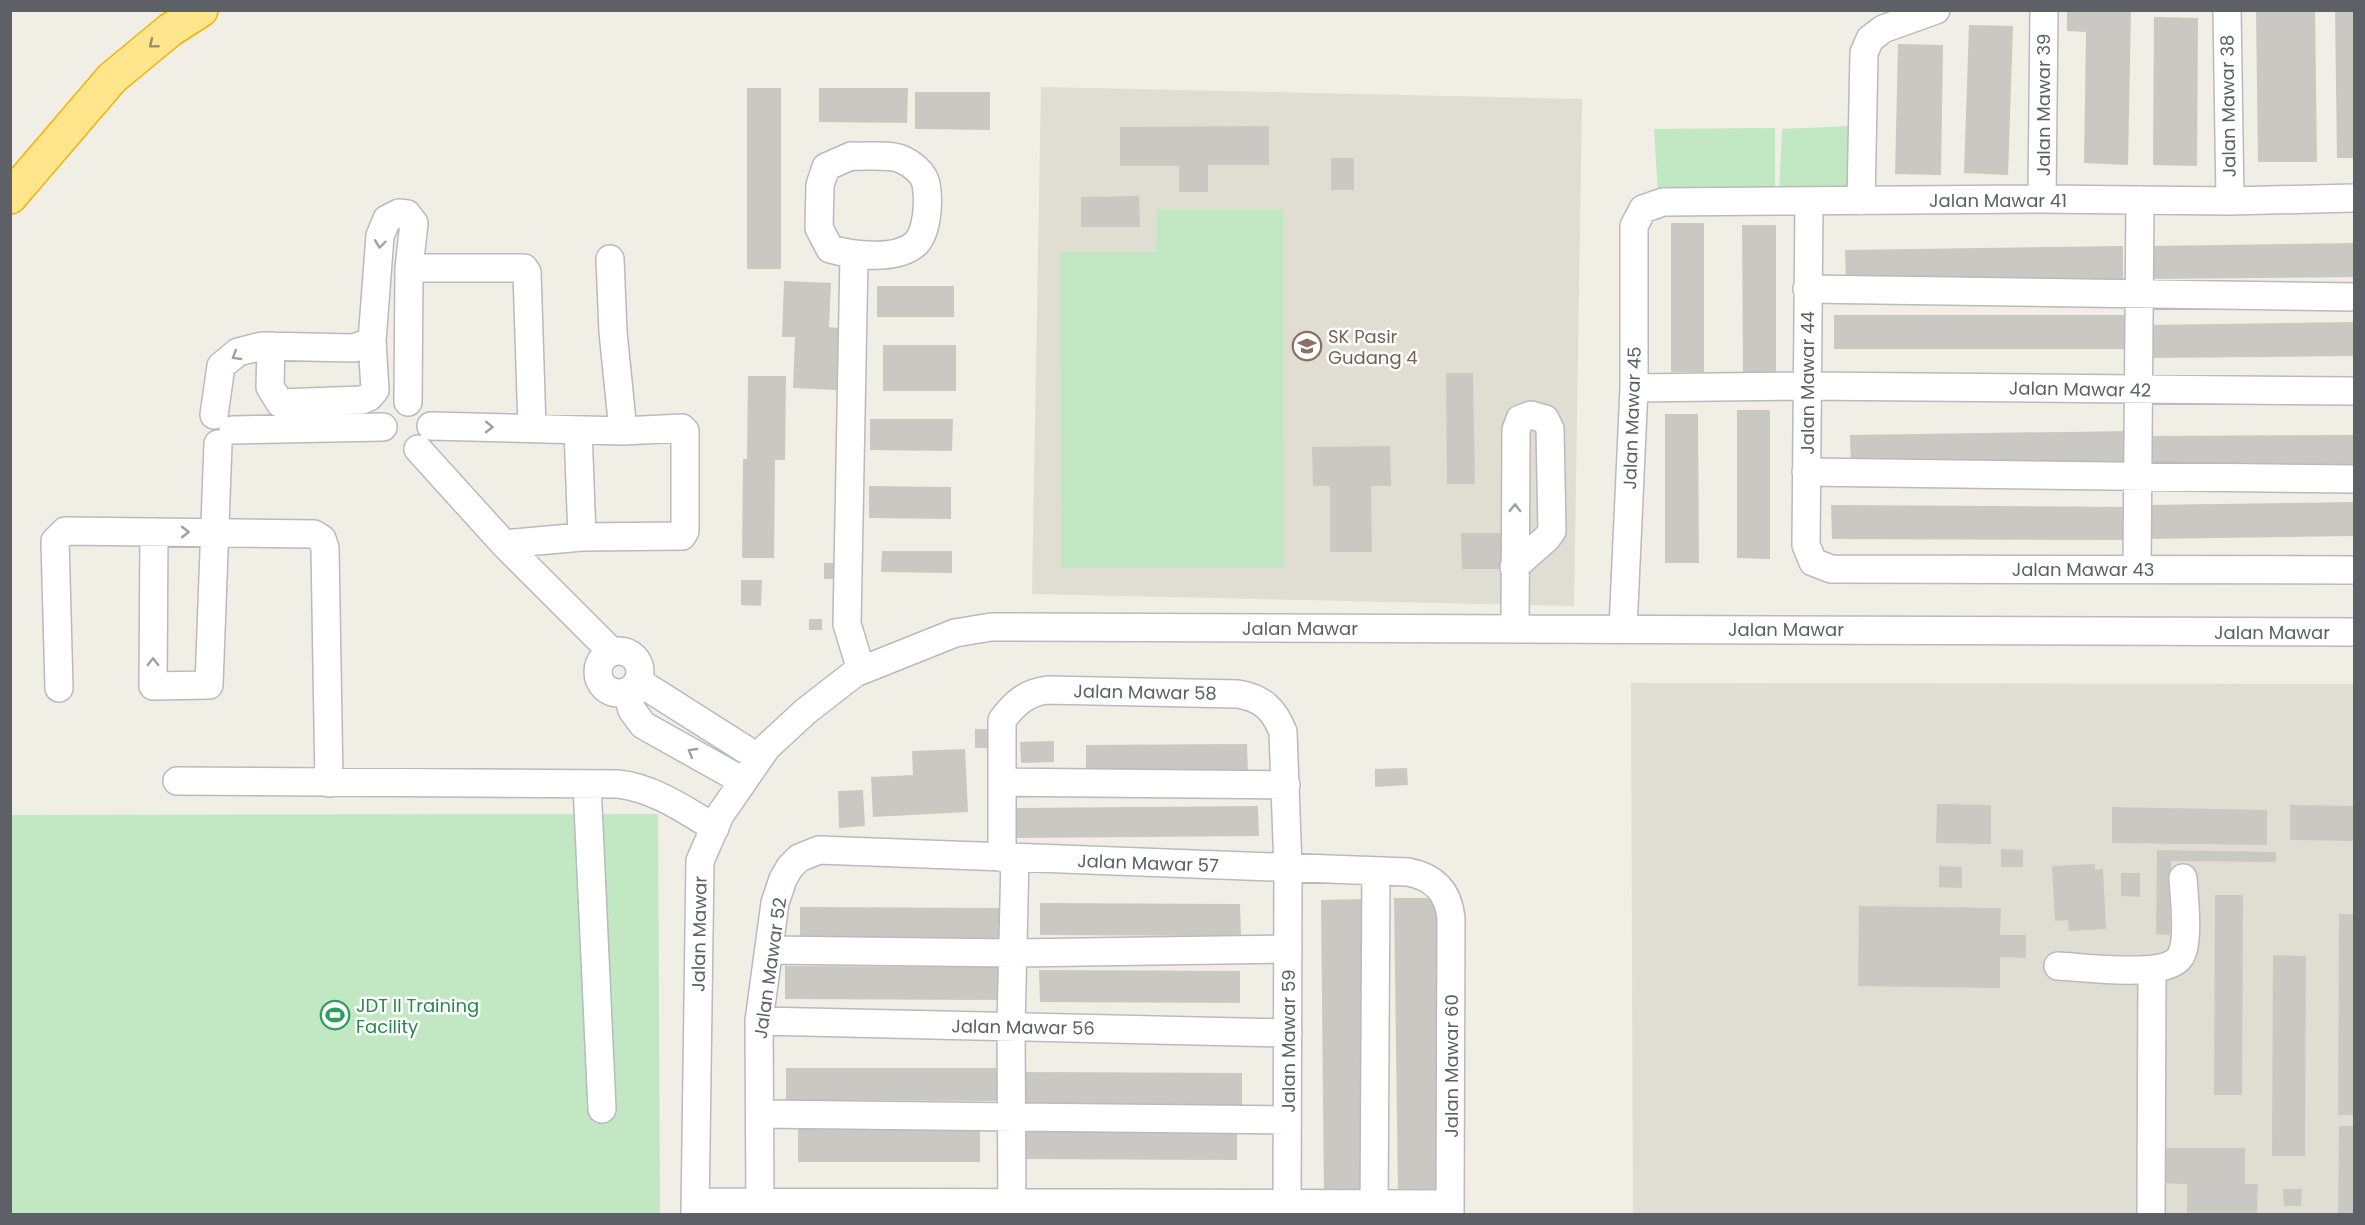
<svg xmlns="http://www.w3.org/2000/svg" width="2365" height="1225" font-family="Poppins,sans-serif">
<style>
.education{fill:#e0ddd3}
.green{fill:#c1e7c3}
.building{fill:#cac8c2}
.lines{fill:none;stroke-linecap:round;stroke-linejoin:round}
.minor-casing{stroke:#b8babf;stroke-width:30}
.highway-casing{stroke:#f5b100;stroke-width:36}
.minor{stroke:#fff;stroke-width:27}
.highway{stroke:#ffe68d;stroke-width:33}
.oneway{stroke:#968f74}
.oneway2{stroke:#9ea0a3}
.labels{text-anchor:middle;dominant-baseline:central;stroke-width:5;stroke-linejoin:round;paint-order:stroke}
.street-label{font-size:18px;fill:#5d6066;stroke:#fff}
.education-label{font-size:18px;fill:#785e54;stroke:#fff;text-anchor:start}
.leisure-label{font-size:18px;fill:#27864d;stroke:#fff;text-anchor:start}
</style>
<rect width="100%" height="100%" fill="#f0eee5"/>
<path class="education" d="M1041,87L1582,99L1574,606L1032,594Z
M1631,683L2354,684V1214H1633Z"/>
<path class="green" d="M1850,126L1851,192L1779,195L1782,129Z
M1775,128V193H1658L1654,129Z
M1157,209H1283L1284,568H1061L1060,252H1156Z
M658,814L660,1214H11L10,815Z"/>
<path class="building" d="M2067,10H2131L2128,165L2084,163L2086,32L2067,31Z
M2256,10H2315L2317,162H2258Z
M2335,10H2354V158H2337Z
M2154,17L2198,18L2197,166L2153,165Z
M1969,25L2013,26L2008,175L1964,173Z
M1898,44L1943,45L1941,175L1895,174Z
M747,88H781V269H747Z
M819,88H908L907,123L819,122Z
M915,92H990V130L915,129Z
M1269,126V165H1208V192H1179V166H1120V127Z
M1331,158H1354V190H1331Z
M1139,196L1140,227H1081V197Z
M1671,223H1704V372H1671Z
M1742,225H1776V373H1743Z
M2354,243V277L2151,279L2150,246Z
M2123,246V280L1846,283L1845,250Z
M784,281L831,283L829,327L839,328L837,390L793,388L795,337H782Z
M877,286H954V317H877Z
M1834,315H2130V349H1834Z
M2354,322V356L2150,358L2149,325Z
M883,345H956V391H883Z
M1446,373H1473L1475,484H1447Z
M748,376H786L785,460H775L774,558H742L743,459H747Z
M1737,410H1770V559L1737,558Z
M1665,414H1698L1699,563H1665Z
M870,419H953L952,451L870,450Z
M2128,431V465L1851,468L1850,435Z
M2354,435V468L2145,470L2144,436Z
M1390,446L1391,486H1371L1372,552H1330V486H1313L1312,447Z
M869,486L951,487V519L869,518Z
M2354,502V536L2146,539L2145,505Z
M1831,505L2128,507V540L1832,539Z
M1461,533H1501V569H1462Z
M882,551H952V573L881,572Z
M824,563H835V579H824Z
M741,580H762L761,606L741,605Z
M809,619H822V630H809Z
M975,729H991V748H975Z
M1054,741V762L1021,763L1020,742Z
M1247,744L1248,773L1086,775V745Z
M965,749L968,812L873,817L871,777L913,775L912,751Z
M1407,768L1408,785L1375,787V769Z
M863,790L865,826L839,828L838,791Z
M1937,804L1991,805V844L1936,843Z
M2290,805L2354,806V841L2290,840Z
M1258,806L1259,836L1016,838V808Z
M2112,807L2267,810V845L2112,843Z
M2001,849L2023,850V867H2001Z
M2157,850L2276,852V862L2171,861L2170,935L2156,934Z
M2095,864V870L2103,869L2106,929L2069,931L2068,920L2055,921L2052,866Z
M1939,866L1962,867V888L1939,887Z
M2121,873H2140V897L2121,896Z
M2215,895H2243L2242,1095H2214Z
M1394,898H1436L1440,1197H1398Z
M1362,899L1366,1198H1324L1321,900Z
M1040,903L1240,904L1241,936L1040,935Z
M1859,906L2001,908L2000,935H2026V958L2000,957V988L1858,986Z
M800,907L1000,908V940L800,939Z
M2339,914H2354V1115H2338Z
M2273,955L2306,956L2305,1156H2272Z
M785,966L1003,967V1000L785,999Z
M1039,970L1240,971V1003L1040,1002Z
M786,1068H1004V1101L786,1100Z
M1024,1072L1242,1073V1105L1023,1104Z
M1018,1126L1237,1127V1160L1018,1159Z
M2339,1126H2354V1214H2338Z
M798,1129L980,1130V1162H798Z
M2159,1148H2245V1184H2258L2257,1214H2187V1184L2159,1183Z
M2283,1189H2302L2301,1206H2284Z"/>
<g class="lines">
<g class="minor-casing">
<path id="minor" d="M2227,10L2230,201
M851,156C864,157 890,154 901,159C911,163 924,173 926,184C929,200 928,234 914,245C894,261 852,255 830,249L819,228L820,185L826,167Z
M2042,199L2044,10
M1809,201L1806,545L1813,562L1831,569L2354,570
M1861,201L1864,53L1870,39L1883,29L1936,10
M854,256L847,624L861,670
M610,259L613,332L623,431
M409,268H524L527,272L532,428
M1807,289L2354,297
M271,346L270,387L280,403L362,400L369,397L375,390L372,341
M1634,388L1806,386L2354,391
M214,415L221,366L238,352L262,346L354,348L372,341L380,236L387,219L399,213L407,214L414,223L409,268L408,402
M431,426L623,431L682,428L685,431V531L682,536L582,537
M233,430L383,427
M418,449L504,544L612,652
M1806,472L2354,479
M154,532L153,686L209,685L218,444
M504,544L582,537L578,430
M1514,567L1547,538L1552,531L1550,429L1545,419L1531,415L1520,419L1516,430L1515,628
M2137,569L2140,200
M1623,629L1634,388V226L1643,209L1663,202L2042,199L2230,201L2354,198
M598 672a21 21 0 1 1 42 0a21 21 0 1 1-42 0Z
M639,682L759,758
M59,688L55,541L65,531L314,534L322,539L325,548L329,783
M627,693L632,710L643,725L743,781
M177,781L618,784C654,788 685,810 715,828
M1002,782L1286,785
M587,784L602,1109
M1002,858V720C1015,703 1026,693 1047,690L1238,694C1262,698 1274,709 1283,732L1288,868L1287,1214
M769,950L1013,953L1288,949
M2058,966C2083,967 2165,979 2180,957C2190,943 2184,895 2183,878
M759,1021L1288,1033
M760,1114L1287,1120
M695,1202L1450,1204
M695,1214L700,861L720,815L767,747L806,711L855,673L955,633L991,627L2354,632
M760,1214L759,1021L775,903L783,879L790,867L799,858L819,850L1408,872C1434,877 1448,891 1451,918L1450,1214
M1012,1214L1011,1026L1015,858
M1374,1214L1376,871
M2151,1214L2152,970"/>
</g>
<g class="highway-casing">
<path id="highway" d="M10,197L112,78L170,30L201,10"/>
</g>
<use href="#minor" class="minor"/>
<use href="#highway" class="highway"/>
</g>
<defs><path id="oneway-chevron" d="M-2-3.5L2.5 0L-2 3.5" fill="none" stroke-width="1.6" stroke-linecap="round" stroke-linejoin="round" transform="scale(1.5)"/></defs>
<use class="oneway" href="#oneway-chevron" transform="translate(153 44) rotate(141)"/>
<g class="oneway2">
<use href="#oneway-chevron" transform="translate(380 244) rotate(97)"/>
<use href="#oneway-chevron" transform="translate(236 356) rotate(149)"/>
<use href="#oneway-chevron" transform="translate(489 427) rotate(1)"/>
<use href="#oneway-chevron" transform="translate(1515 508) rotate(-89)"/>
<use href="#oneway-chevron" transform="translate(185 532) rotate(-1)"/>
<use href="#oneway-chevron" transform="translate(153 662) rotate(-90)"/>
<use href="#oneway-chevron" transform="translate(692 752) rotate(-150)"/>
</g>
<defs>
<g id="school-ring" transform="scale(1.5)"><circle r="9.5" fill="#fff" stroke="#8d6e63" stroke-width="1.5"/><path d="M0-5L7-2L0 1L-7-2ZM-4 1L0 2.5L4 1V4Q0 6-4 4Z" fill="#8d6e63"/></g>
<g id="stadium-ring" transform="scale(1.5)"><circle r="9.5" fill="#fff" stroke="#2e9e5b" stroke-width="1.5"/><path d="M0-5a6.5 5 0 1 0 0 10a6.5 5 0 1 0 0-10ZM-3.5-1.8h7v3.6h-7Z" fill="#2e9e5b"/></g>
</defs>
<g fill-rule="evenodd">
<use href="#school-ring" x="1307" y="346"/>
<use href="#stadium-ring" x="335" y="1015"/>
</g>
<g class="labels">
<g class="street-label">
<text transform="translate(2043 105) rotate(-90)">Jalan Mawar 39</text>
<text transform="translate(2228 106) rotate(-91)">Jalan Mawar 38</text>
<text x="1998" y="200">Jalan Mawar 41</text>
<text transform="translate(1807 383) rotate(-90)">Jalan Mawar 44</text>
<text transform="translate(2080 389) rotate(1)">Jalan Mawar 42</text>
<text transform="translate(1632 418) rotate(-88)">Jalan Mawar 45</text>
<text x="2083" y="569">Jalan Mawar 43</text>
<text x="1300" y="628">Jalan Mawar</text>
<text x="1786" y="629">Jalan Mawar</text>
<text x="2272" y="632">Jalan Mawar</text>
<text transform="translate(1145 692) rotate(1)">Jalan Mawar 58</text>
<text transform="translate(1148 863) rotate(2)">Jalan Mawar 57</text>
<text transform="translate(699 934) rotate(-89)">Jalan Mawar</text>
<text transform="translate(770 968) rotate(-82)">Jalan Mawar 52</text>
<text transform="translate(1023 1027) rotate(1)">Jalan Mawar 56</text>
<text transform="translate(1288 1041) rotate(-90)">Jalan Mawar 59</text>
<text transform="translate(1451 1066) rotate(-90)">Jalan Mawar 60</text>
</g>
<g class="education-label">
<text x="1328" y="336">SK Pasir<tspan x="1328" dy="21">Gudang 4</tspan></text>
</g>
<g class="leisure-label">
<text x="356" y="1005">JDT II Training<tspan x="356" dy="21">Facility</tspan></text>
</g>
</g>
<rect width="2365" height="1225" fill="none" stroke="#5d6066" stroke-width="24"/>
</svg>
